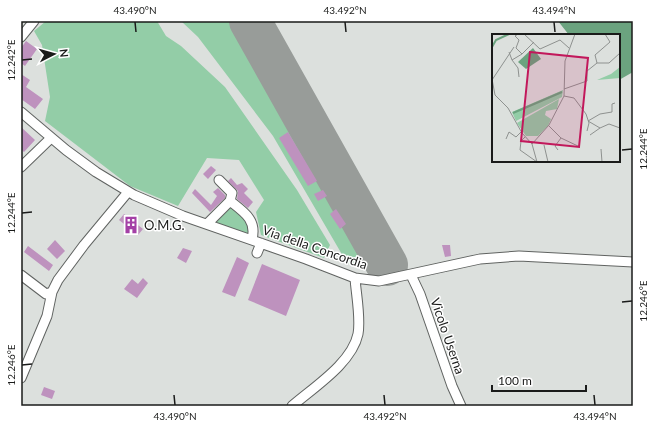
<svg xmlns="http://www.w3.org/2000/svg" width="654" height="427" font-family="Lato,sans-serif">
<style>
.green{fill:#93cda7}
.water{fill:#6ba37f}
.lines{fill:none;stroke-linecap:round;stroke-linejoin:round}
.runway{stroke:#989c99;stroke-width:42}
.building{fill:#be92be}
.minor-casing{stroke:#606361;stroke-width:11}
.minor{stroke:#fff;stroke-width:9}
.ticks{fill:none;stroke:#1a1b1a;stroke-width:1.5}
.labels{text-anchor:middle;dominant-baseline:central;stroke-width:3;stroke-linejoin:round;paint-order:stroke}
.poi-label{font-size:13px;fill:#1a1b1a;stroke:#fff;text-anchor:start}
.street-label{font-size:13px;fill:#1a1b1a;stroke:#fff}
.inset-river{fill:none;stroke:#6ba37f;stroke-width:2}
.inset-road{fill:none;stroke:#8e918f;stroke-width:1}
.view{fill:#c2185b;fill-opacity:0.15;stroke:#c2185b;stroke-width:2}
.inset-edge{fill:none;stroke:#1a1b1a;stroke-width:2}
.neatline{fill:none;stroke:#1a1b1a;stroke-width:1.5}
.ticks-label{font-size:10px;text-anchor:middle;fill:#1a1b1a}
</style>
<rect width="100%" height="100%" fill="#dce0dd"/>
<path class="green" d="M46,21H157L166,36L181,46L225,87L297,190L330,245L324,258L261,235L256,212L264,200L239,160L207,158L178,206L130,186L45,121L50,97L42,45L34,31Z
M181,21H264L403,268L379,275L347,263L273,136L198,37Z
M231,207L248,218L250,234L212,222Z"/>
<path class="water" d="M558,21H633V72L619,80V35H569Z"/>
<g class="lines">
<path class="runway" d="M250,21L387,265"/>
</g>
<path class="building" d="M26,41L37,49L25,66L21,63V48Z
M21,74L30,80L26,87L43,99L35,109L21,99Z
M21,127L35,140L24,152L21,149Z
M288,132L317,181L308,186L279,138Z
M211,166L216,170L208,179L203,174Z
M231,178L237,185L242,183L248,189L244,193L253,202L248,208L237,199L238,191L228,181Z
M218,188L225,195V198L210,212L192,193L195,189L211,205L217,196L213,192Z
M323,190L327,196L318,201L314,194Z
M336,209L346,224L340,229L330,214Z
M124,214L143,229L138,235L119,220Z
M55,240L65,251L57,259L47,249Z
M442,245H450L451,256L445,257Z
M28,246L53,265L49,271L24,252Z
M183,248L192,251L186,263L177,258Z
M237,257L249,263L235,297L222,292Z
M262,264L300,280L286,316L248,300Z
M143,278L148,283L137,298L124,289L132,279L138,284Z
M44,387L55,391L52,399L41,395Z"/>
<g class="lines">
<g class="minor-casing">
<path id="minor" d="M21,37L34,21
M21,112L66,150L96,172L134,195L183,216L306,259L355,278L379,281L480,259L519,256L633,262
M21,167L51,138
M219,180L232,193L230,201C244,212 257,220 252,239
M207,224L230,201
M257,253L261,243
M21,275L46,294L52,292L58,280L84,245L128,192
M411,275L420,294L452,386L461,406
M21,378L47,316L52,292
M292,406C314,387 352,363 358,334C361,318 356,294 355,278"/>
</g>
<use href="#minor" class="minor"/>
</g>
<path class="ticks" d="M135,22L136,32M345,22L346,32M554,22L555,32M22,60L32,59M622,150L632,149M22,213L32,212M622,302L632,301M22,365L32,364M174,395L175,405M384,395L385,405M594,395L595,405"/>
<defs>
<g id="building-bare" transform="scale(1.38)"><path d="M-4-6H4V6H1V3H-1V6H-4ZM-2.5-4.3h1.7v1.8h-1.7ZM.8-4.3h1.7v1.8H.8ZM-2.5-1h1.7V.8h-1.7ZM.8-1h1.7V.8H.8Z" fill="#a440a6" stroke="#fff" stroke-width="2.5" paint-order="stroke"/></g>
</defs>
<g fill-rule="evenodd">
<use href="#building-bare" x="131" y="225"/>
</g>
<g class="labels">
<g class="poi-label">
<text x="144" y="225">O.M.G.</text>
</g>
<g class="street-label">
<text transform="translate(315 247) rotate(19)">Via della Concordia</text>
<text transform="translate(448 336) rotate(71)">Vicolo Userna</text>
</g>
</g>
<g transform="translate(492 34)">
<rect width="128" height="128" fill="#dce0dd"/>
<path d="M128,33V44L105,46L119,40ZM71,56L70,63L24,87L20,78ZM67,65L65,75L54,77L53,81L59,85L56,92L46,102H34L25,89Z" fill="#93cda7"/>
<path d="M41,14L49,25L34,35L26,28Z" fill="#6ba37f"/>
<path class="inset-river" d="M0,13L4,6L17,0M21,79L70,58"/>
<path class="inset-road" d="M32,0L48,15L68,6L77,14M17,18L20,26L30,20L24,14L27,6L23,2L26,0M30,20L42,8M20,26L26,34L27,43M105,29H117L128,19M0,45L3,61L16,74L30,99L40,110L45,128M0,46L22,13M72,55L95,47V37L105,29L103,21L118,8L113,0M72,62L82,64L94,80L97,89L95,97M96,87L108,80L120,78V70L123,69M96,87L108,94L117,90L128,94M57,92L69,104L63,112L66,116M98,101L108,94M33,103L29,107L28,116L45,128M69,104L88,113M14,105L17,98L24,103L29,98M40,110L57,91L72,62L73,27L83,0M52,111L56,128M109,115L110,128"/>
<path class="view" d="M38,18L96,24L87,113L29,107Z"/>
<rect width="128" height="128" class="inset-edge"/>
</g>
<rect width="654" height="427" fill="none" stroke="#ffffff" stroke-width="44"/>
<g transform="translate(54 54) rotate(84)" stroke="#ffffff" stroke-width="3" paint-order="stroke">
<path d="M0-3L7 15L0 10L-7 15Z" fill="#1a1b1a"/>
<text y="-6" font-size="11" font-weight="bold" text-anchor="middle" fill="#1a1b1a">N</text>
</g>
<path d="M492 385v6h94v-6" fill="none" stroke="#1a1b1a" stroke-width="2"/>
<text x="498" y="385" font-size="12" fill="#1a1b1a" stroke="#ffffff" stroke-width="3" paint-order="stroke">100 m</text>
<rect x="22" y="22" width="610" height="383" class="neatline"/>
<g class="ticks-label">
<text x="135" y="14">43.490°N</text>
<text x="345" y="14">43.492°N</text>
<text x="554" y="14">43.494°N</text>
<text transform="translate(11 60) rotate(-90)" y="4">12.242°E</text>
<text transform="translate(643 149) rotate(-90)" y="4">12.244°E</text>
<text transform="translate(11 213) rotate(-90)" y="4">12.244°E</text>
<text transform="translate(643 301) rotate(-90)" y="4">12.246°E</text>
<text transform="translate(11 365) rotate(-90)" y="4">12.246°E</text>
<text x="175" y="420">43.490°N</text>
<text x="385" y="420">43.492°N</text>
<text x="595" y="420">43.494°N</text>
</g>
</svg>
